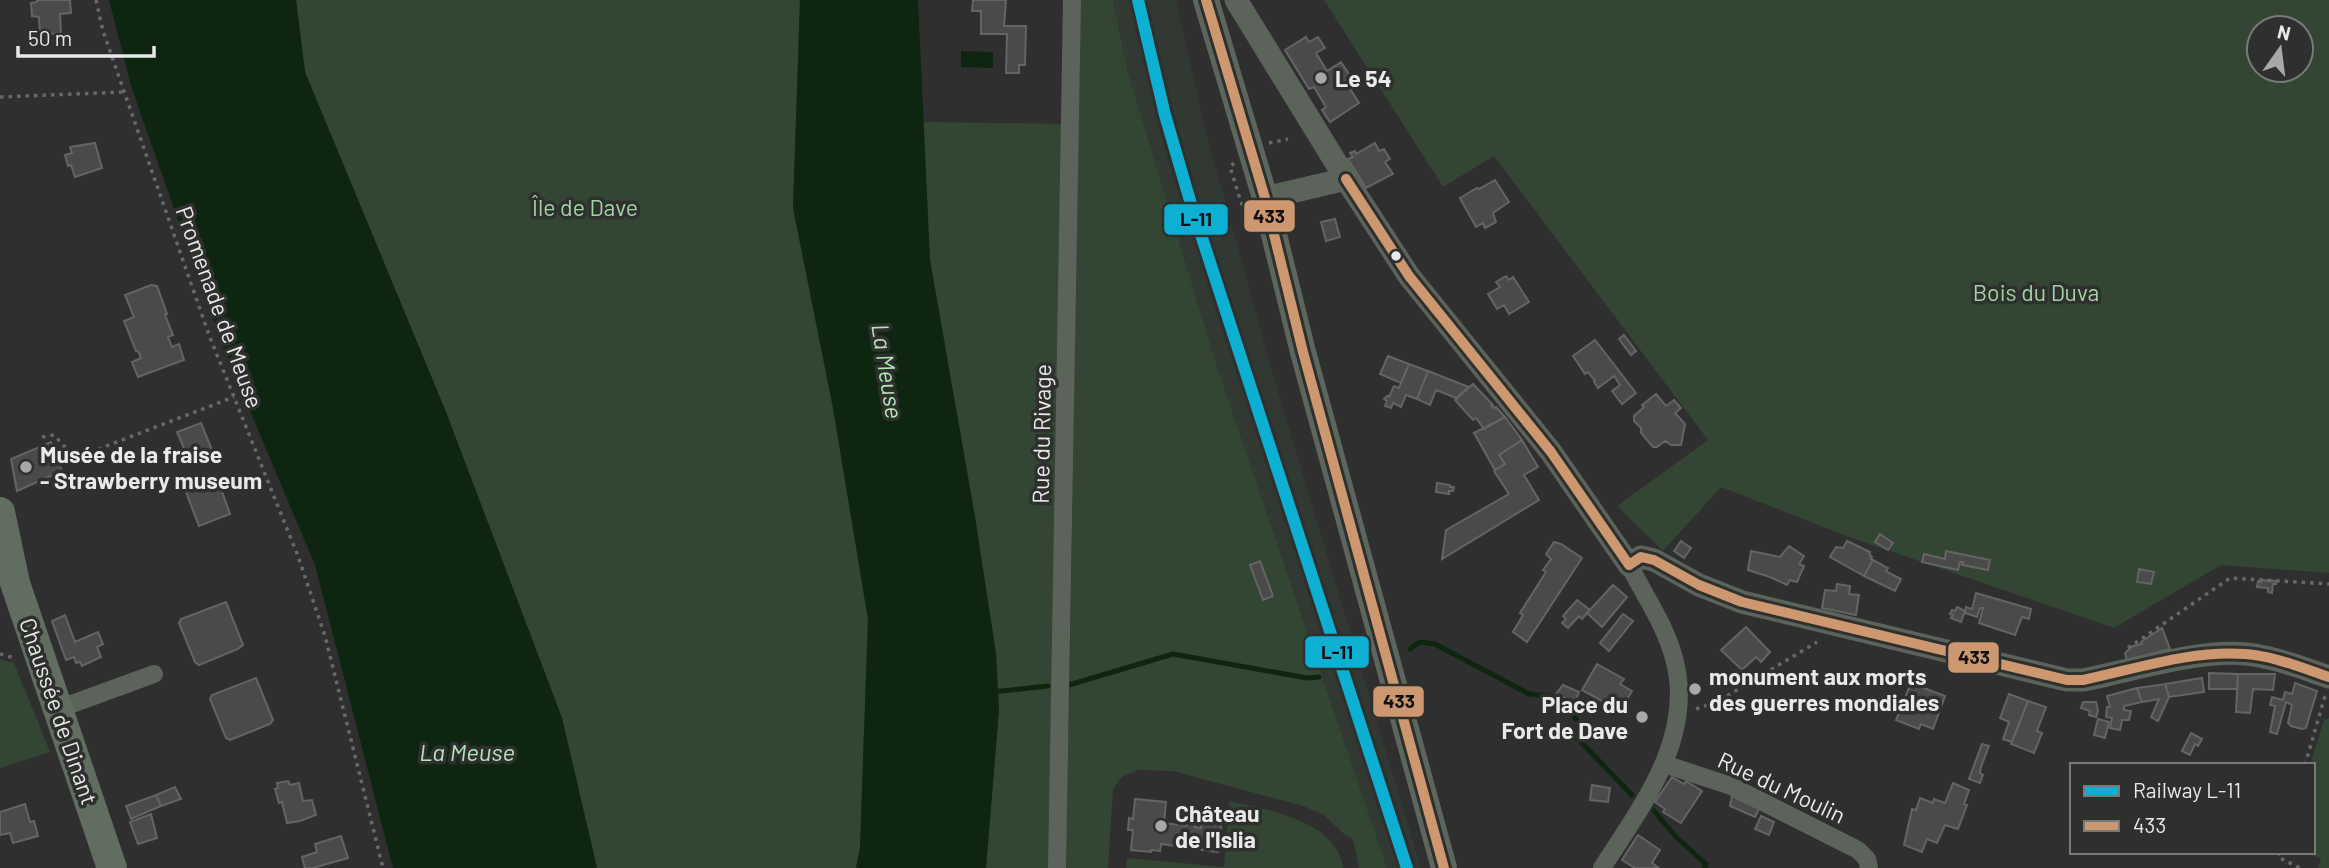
<svg xmlns="http://www.w3.org/2000/svg" width="2329" height="868" font-family="Barlow,sans-serif">
<style>
.built{fill:#323832}
.green{fill:#334533;fill-rule:evenodd}
.water{fill:#0e2610}
.lines{fill:none;stroke-linecap:round;stroke-linejoin:round}
.stream{stroke:#0e2610;stroke-width:5}
.building{fill:#4a4a4a;stroke:#646464;stroke-width:2}
.path{stroke:#666a66;stroke-width:3.5;stroke-dasharray:3.5 5;stroke-linecap:butt}
.minor{stroke:#5b635b;stroke-width:18}
.tertiary{stroke:#5b635b;stroke-width:23}
.secondary{stroke:#5c665c;stroke-width:26}
.primary{stroke:#626d62;stroke-width:30}
.bus-1-casing{stroke:#2e302e;stroke-width:16}
.bus-1{stroke:#cd976f;stroke-width:10}
.rail-1-casing{stroke:#2e302e;stroke-width:18}
.rail-1{stroke:#0dafd3;stroke-width:12}
.poi-dot{fill:#a7a8a7;stroke:#2e302e;stroke-width:2.5}
.bus-dot{fill:#e8e9e8;stroke:#2e302e;stroke-width:2.5}
.labels{text-anchor:middle;dominant-baseline:central;stroke-width:7;stroke-linejoin:round;paint-order:stroke}
.poi-label{font-size:23px;font-weight:bold;fill:#e8e9e8;stroke:#2e302e;text-anchor:start}
.park-label{font-size:23px;fill:#a2d4a3;stroke:#2e302e}
.street-label{font-size:23px;fill:#e8e9e8;stroke:#2e302e}
.water-label{font-size:24px;font-style:italic;fill:#b4e6b5;stroke:#2e302e}
.line-badge{stroke:#2e302e;stroke-width:2.5}
.pale-badge-label{font-size:19px;text-anchor:middle;font-weight:bold;fill:#111}
</style>
<rect width="100%" height="100%" fill="#2f2f2f"/>
<path class="built" d="M1113,0H1176L1206,132L1274,378L1421,868H1387L1214,357L1127,69Z"/>
<path class="green" d="M296,0H800L793,208L833,408L868,619L860,848L856,868H597L562,718L446,412L305,72Z
M1080,0H1113L1127,69L1214,357L1387,868H1359L1353,839L1345,835L1324,815L1303,806L1173,771L1138,770L1122,777L1113,789L1108,868H1063L1069,717Z
M1324,0H2329V573L2221,565L2114,628L1849,537L1721,487L1663,551L1617,506L1708,440L1494,156L1443,187ZM2259,28H2301V70H2259Z
M922,122L1064,124L1051,868H986L999,709L996,654L975,517L930,260Z
M0,659L14,663L50,752L0,768Z
M2329,718V868H2318L2321,859L2304,852H2313V765H2310L2324,720Z
M1229,801C1265,809 1338,821 1343,868H1126L1127,858L1224,867Z"/>
<path class="water" d="M109,0H296L305,72L446,412L562,718L597,868H393L315,565L221,342L132,89Z
M800,0H918L930,260L975,517L996,654L999,709L986,868H856L860,848L868,619L833,408L793,208Z
M961,51L993,52V68L961,67Z"/>
<g class="lines">
<path class="stream" d="M1410,649L1420,642L1435,644L1529,694L1551,696L1564,704L1580,724L1577,738L1632,795
M1069,685L1173,654L1307,678L1319,677
M993,692L1048,686
M1654,811L1677,838L1706,864L1704,868"/>
</g>
<path class="building" d="M37,0H70L71,13L60,14L61,33L40,35L39,17L32,16L31,3L37,2Z
M973,0H1006L1004,26H1026L1025,65H1019V73H1006L1007,34H981V11H972Z
M1306,37L1309,42L1318,37L1325,48L1316,53L1327,71L1341,62L1351,77L1345,81L1359,103L1330,122L1322,110L1326,107L1314,87L1309,89L1285,50Z
M95,143L102,168L75,177L71,165L68,166L65,155L72,153L70,147Z
M1375,143L1379,151L1384,149L1390,159L1385,162L1393,174L1366,188L1348,159L1353,157L1350,153L1355,151L1356,154Z
M1495,180L1509,202L1493,213L1496,222L1485,228L1483,223L1476,227L1460,198L1477,188L1479,189Z
M1335,219L1340,237L1326,241L1321,222Z
M1506,276L1509,280L1513,277L1529,302L1509,314L1504,305L1497,309L1488,294L1500,287L1496,282Z
M151,285L157,286L167,314L165,315L173,335L168,337L172,347L179,344L184,360L138,377L132,362L141,358L138,351H136L124,321L134,317L125,295Z
M1624,335L1636,351L1631,355L1619,339Z
M1595,340L1636,393L1622,404L1612,391L1620,385L1614,376L1598,388L1594,382L1595,381L1588,372L1585,374L1573,356Z
M1388,356L1409,364L1401,383L1380,374Z
M1409,364L1428,371L1417,399L1406,395L1401,407L1393,403L1391,408L1385,406L1387,401L1384,399L1387,396L1389,397L1394,386L1399,388Z
M1428,371L1469,387L1456,398L1436,390L1430,405L1417,399Z
M1473,384L1493,405L1491,406L1493,408L1496,407L1505,417L1484,429L1476,418L1473,420L1455,400Z
M1656,394L1666,406L1674,400L1681,408L1675,413L1685,424L1681,445H1671L1665,441L1657,447H1653L1641,433V428L1634,421V416L1644,407L1642,405Z
M1505,417L1522,440L1499,455L1505,464L1495,470L1474,433Z
M201,423L212,450L199,456L198,454L194,455L195,458L189,460L177,432Z
M1522,440L1538,467L1524,475L1539,500L1442,559L1446,530L1509,494L1494,471L1505,464L1499,455Z
M51,442L62,471L17,491L11,459Z
M218,480L230,514L199,526L186,492Z
M1437,483L1450,485V487H1454L1453,491H1449V494L1436,492Z
M1880,534L1893,543L1888,550L1875,542Z
M1681,541L1691,548L1684,558L1674,551Z
M1847,541L1870,552L1869,554L1872,557L1871,559L1873,560L1864,576L1830,557L1836,547L1843,548Z
M1554,542L1561,544L1582,558L1527,642L1513,632L1523,615L1520,613L1546,572L1543,570L1551,559L1546,554Z
M1789,546L1804,556L1799,564L1804,566L1797,582L1790,580L1787,585L1770,577L1748,570L1751,551L1780,557Z
M1946,551L1990,560L1988,570L1962,565L1963,562H1960L1958,570L1922,562L1924,554L1945,559Z
M1873,560L1888,568L1886,571L1889,573L1901,579L1895,591L1864,576Z
M1260,561L1273,596L1263,600L1250,565Z
M2139,569L2154,572L2151,584L2137,582Z
M2261,580L2276,581V584H2273L2272,593L2268,592V588L2257,587L2258,581L2261,582Z
M1837,584L1850,586L1849,594L1859,595L1856,615L1822,608L1825,590L1836,591Z
M1613,585L1627,597L1602,627L1587,613Z
M1976,593L2031,609L2029,619L2022,617L2015,635L1979,623L1983,608H1980L1977,617L1965,613L1966,607L1972,609Z
M1577,600L1590,610L1582,619L1579,616L1568,628L1562,623L1566,619L1563,616Z
M226,602L243,645L238,649L199,665L195,662L179,623L181,619Z
M1957,607L1965,611L1961,622L1951,618L1953,615L1950,614L1952,610L1955,611Z
M1623,614L1633,621L1609,651L1600,643Z
M65,615L75,642L98,632L103,644L97,647L101,657L82,666L80,662L76,663L74,657L66,660L52,621Z
M1746,627L1770,652L1761,662L1756,657L1742,670L1721,650Z
M2162,628L2170,649L2127,660L2125,653L2133,646L2142,644L2141,642Z
M1597,664L1624,679L1620,684L1632,691L1620,711L1582,690Z
M2209,673L2238,674L2237,689H2209Z
M2238,674H2275L2273,690L2253,689L2250,713L2236,712Z
M256,678L273,720L270,724L230,740L226,738L210,699L212,695Z
M2202,678L2204,692L2169,697L2165,684Z
M1911,683L1945,696L1933,729L1921,724L1919,729L1896,720Z
M2295,683L2317,691L2306,728L2302,729L2291,726L2288,723L2292,705L2286,702L2277,734L2270,732L2275,706L2270,705L2272,697L2283,700L2285,692L2292,694Z
M2165,684L2169,697L2158,721L2151,717L2159,699L2142,702L2137,688Z
M1563,685L1579,692L1575,703L1556,694Z
M2137,688L2142,702L2124,706V710L2131,711L2129,720H2122L2120,730L2110,728L2112,718L2106,717L2107,707H2110L2107,696Z
M2009,694L2028,701L2012,742L2003,739L2009,722L2000,718Z
M2028,701L2046,707L2037,731L2042,733L2034,753L2011,744Z
M2083,702H2096L2098,711L2096,717L2089,715L2090,711L2081,708Z
M2098,719L2109,722L2105,738L2094,735Z
M2191,733L2202,739L2198,746L2195,744L2190,755L2182,751Z
M1982,744L1989,746L1981,767L1980,773L1983,775L1980,783L1969,779Z
M1672,777L1684,784L1686,781L1702,791L1681,823L1663,812L1665,809L1655,802Z
M288,781L290,785L299,783L303,801L312,800L316,815L300,821L287,823L282,802L279,803L275,789L278,788L277,783Z
M1953,783L1969,790L1964,804L1967,805L1958,829L1945,825L1937,843L1927,839L1922,852L1904,845L1912,809L1916,810L1920,798L1933,803L1934,799L1945,803Z
M1592,785L1610,788L1608,802L1590,800Z
M175,787L181,799L161,806L156,795Z
M156,795L161,806L131,819L126,806Z
M1732,796L1759,809L1755,817L1730,806Z
M1135,799L1166,802L1164,823L1186,826L1187,822L1193,820L1195,827L1201,828L1203,810L1223,812L1218,852L1161,844L1160,851L1151,850V852L1131,850L1133,830H1128L1129,818L1133,819Z
M25,804L30,822L34,821L38,836L13,843L10,833L0,835V812Z
M151,814L157,838L138,844L130,822Z
M1761,816L1774,822L1769,835L1755,829Z
M1638,835L1660,850L1652,863L1659,868H1635L1622,860Z
M341,836L348,858L313,868H305L302,857L317,852L315,844Z"/>
<g class="lines">
<path class="path" d="M96,0L103,31L209,335L298,556L325,636L383,868
M0,97L124,92
M1269,143L1288,139
M1234,163L1230,167L1243,208
M42,437L54,435L75,458L234,397
M2128,648L2230,578L2329,584
M0,654L15,658
M1696,709L1717,702L1817,642
M2305,765L2325,696
M2279,852L2278,857L2300,868"/>
<path class="minor" d="M58,709L154,674
M1664,764L1731,786L1858,850L1867,859L1869,868
M1057,868L1072,0
M1602,868C1641,807 1694,739 1675,662C1667,628 1645,596 1629,565"/>
<path class="tertiary" d="M1236,0L1346,179L1409,276L1551,452L1629,565L1641,557L1654,560L1699,585L1742,602L2067,680H2083C2130,671 2200,649 2246,654C2275,657 2302,668 2329,677
M1265,198L1346,179"/>
<path class="secondary" d="M1206,0L1265,198L1303,352L1444,868"/>
<path class="primary" d="M0,512L15,583L112,868"/>
<g class="bus-1-casing">
<path id="bus-1" d="M1206,0L1265,198L1303,352L1444,868
M1346,179L1409,276L1551,452L1629,565
M1629,565L1641,557L1654,560L1699,585L1742,602L2067,680H2083C2136,669 2190,650 2245,654C2274,656 2302,668 2329,677"/>
</g>
<use href="#bus-1" class="bus-1"/>
<g class="rail-1-casing">
<path id="rail-1" d="M1138,0L1165,115L1191,204L1407,868"/>
</g>
<use href="#rail-1" class="rail-1"/>
</g>
<g class="poi-dot">
<circle cx="1321" cy="78" r="7"/>
<circle cx="26" cy="467" r="7"/>
<circle cx="1695" cy="689" r="7"/>
<circle cx="1642" cy="717" r="7"/>
<circle cx="1161" cy="826" r="7"/>
</g>
<circle class="bus-dot" cx="1396" cy="256" r="6"/>
<g class="labels">
<g class="poi-label">
<text x="1335" y="78">Le 54</text>
<text x="40" y="454">Musée de la fraise<tspan x="40" dy="26">- Strawberry museum</tspan></text>
<text x="1709" y="676">monument aux morts<tspan x="1709" dy="26">des guerres mondiales</tspan></text>
<text x="1628" y="704" text-anchor="end">Place du<tspan x="1628" dy="26">Fort de Dave</tspan></text>
<text x="1175" y="813">Château<tspan x="1175" dy="26">de l'Islia</tspan></text>
</g>
<g class="park-label">
<text x="585" y="207">Île de Dave</text>
<text x="2036" y="292">Bois du Duva</text>
</g>
<g class="street-label">
<text transform="translate(220 307) rotate(70)">Promenade de Meuse</text>
<text transform="translate(1041 434) rotate(-89)">Rue du Rivage</text>
<text transform="translate(59 711) rotate(71)">Chaussée de Dinant</text>
<text transform="translate(1782 787) rotate(25)">Rue du Moulin</text>
</g>
<g class="water-label">
<text transform="translate(888 371) rotate(81)">La Meuse</text>
<text x="467" y="751">La Meuse</text>
</g>
</g>
<g class="line-badge">
<rect x="1243" y="199" width="53" height="34" rx="7" fill="#cd976f"/>
<rect x="1163" y="203" width="66" height="33" rx="7" fill="#0dafd3"/>
<rect x="1304" y="635" width="66" height="34" rx="7" fill="#0dafd3"/>
<rect x="1947" y="641" width="53" height="33" rx="7" fill="#cd976f"/>
<rect x="1372" y="685" width="53" height="33" rx="7" fill="#cd976f"/>
</g>
<g class="pale-badge-label">
<text x="1269" y="223">433</text>
<text x="1196" y="226">L-11</text>
<text x="1337" y="659">L-11</text>
<text x="1974" y="664">433</text>
<text x="1399" y="708">433</text>
</g>
<rect x="2070" y="763" width="245" height="91" fill="#2e302e" stroke="#787a78" stroke-width="2"/>
<rect x="2084" y="786" width="35" height="10" fill="#0dafd3" stroke="#787a78" stroke-width="2"/>
<text x="2133" y="798" font-size="21" fill="#e8e9e8">Railway L-11</text>
<rect x="2084" y="821" width="35" height="10" fill="#cd976f" stroke="#787a78" stroke-width="2"/>
<text x="2133" y="833" font-size="21" fill="#e8e9e8">433</text>
<g transform="translate(2280 49) rotate(14)"><circle r="33" fill="#2e302e" stroke="#787a78" stroke-width="2"/>
<path d="M0-5L12 26L0 18L-12 26Z" fill="#a7a8a7"/>
<text y="-10" font-size="19" font-weight="bold" text-anchor="middle" fill="#e8e9e8">N</text>
</g>
<path d="M18 46v10h136v-10" fill="none" stroke="#e8e9e8" stroke-width="3.5"/>
<text x="28" y="46" font-size="21" fill="#e8e9e8" stroke="#2e302e" stroke-width="5" paint-order="stroke">50 m</text>
</svg>
